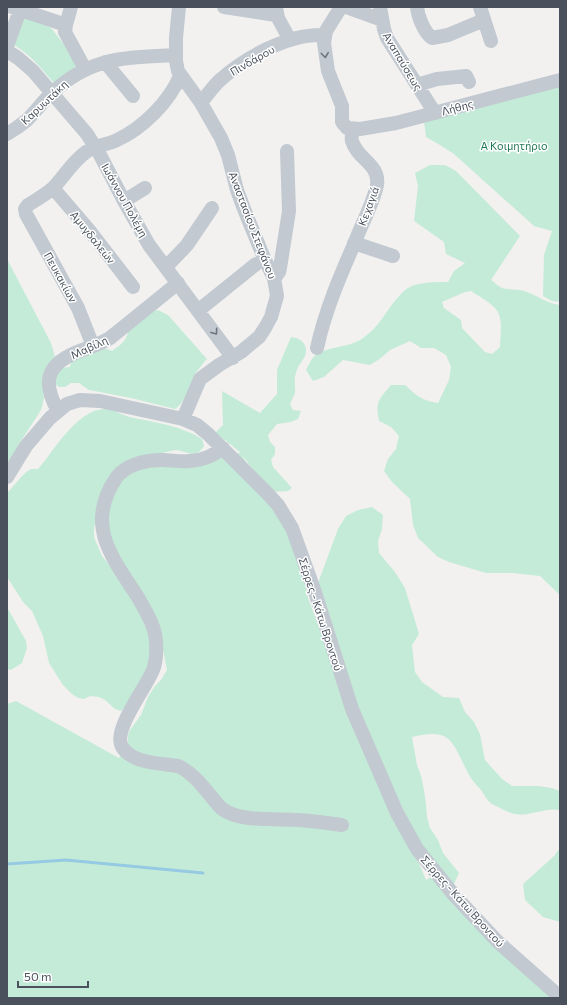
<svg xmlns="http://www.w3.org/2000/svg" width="567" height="1005" font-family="Commissioner,sans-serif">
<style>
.green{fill:#c4ebd8;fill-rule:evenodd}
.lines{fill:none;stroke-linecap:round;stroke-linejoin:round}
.stream{stroke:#96cae3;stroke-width:3}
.minor{stroke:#c2c9d0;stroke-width:14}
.oneway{stroke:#6e757f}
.labels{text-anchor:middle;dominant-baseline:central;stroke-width:3;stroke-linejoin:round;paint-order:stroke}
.street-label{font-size:11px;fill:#4a515c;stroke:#fff}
.park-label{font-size:11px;fill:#217756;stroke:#fff}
</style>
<rect width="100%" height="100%" fill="#f2f1f0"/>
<path class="green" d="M24,17L49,27L52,29L75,59L76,66L74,68L54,83C42,69 30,54 14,45Z
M560,84V302L552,301L543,296L544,255L552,231L534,226L454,154L440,145L426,137L424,121Z
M430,165H445L456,171L520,236L491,280C494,282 498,286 502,288C508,290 519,289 527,292C538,296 548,304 560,305V595L540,576L513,573H486L449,562L438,557L418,538L413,525L410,499L392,482L384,471L388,459L396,449L399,436L391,427L379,421C375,402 379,399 391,385H405C417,396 421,400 438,403L449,380L451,367L446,355L434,348H421L410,341L390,350L381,358L370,365L343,360L324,377L313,381L306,370C308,366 310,362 312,359C323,345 349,349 363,338C380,327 387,308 401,294C403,292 406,289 408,288C417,282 437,282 448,282L454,271L465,263L446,254L444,242L414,221L418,186L415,173ZM471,291C481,298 498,305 500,318C502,327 500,338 500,347L492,354L485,352L462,328L461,320L444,308L442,302L465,292Z
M7,259L51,343L55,357L43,389L44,398L41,410L19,444L7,466Z
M156,310L160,311L168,315L207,359C203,363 199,369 195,374C188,386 187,401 175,409L131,398L89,390L79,383H71L65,387H59L54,383L60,368L70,367L71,362L104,348L112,351C120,345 127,341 128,331L152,311Z
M291,337C301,338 309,345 305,356C302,362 297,367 296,373C294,379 295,383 295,389C296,394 292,399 290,404L293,410L301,411L298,419L291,422L277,424L268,435L270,442L275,447V454L271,460L273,467L292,488L288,491L269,492L243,456L257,488L265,496L286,529L303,572L308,598L320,630L426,880L433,876L553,998H7V704L16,701L119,758L128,741V735L130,730L141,715L148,697L155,686L161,680L167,670L159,629L94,524V537L102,556L120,578L139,612L147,630L151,649L152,656L131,703L121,711L115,709L105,700L99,697L90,696L84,699L78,698L72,694L63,685L49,663L43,636L32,611L23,602L7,577V493L25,473L31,469H38C54,451 78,407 107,409C113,409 118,413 124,415C128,417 134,418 139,419C160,423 183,427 202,439L204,446C195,460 188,451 175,450L136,459L241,453L225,440L214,434L223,425L222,391L260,413L277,394V370Z
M372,507L383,515L382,529L378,541L379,553L395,572L405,588L419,634L412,645L415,672L422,682L443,697L459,698L465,712L474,722L480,734L485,760L502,779L512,786H538L552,788L560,791V810C544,807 530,817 515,814C509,813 498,807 492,804C487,801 484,794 481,790C476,785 471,779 468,773C452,743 453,727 412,737L417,765L421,776L424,790L426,804L427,817L430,828L438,840L443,853L459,873L453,886L415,836L358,711L318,583L338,529L346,516L358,510Z
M7,607L26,641L27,648L22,663L11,670L7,669Z
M560,848V922L543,917L525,900L523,884L554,856Z"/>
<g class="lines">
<path class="stream" d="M7,864L66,860L203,873"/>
<path class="minor" d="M12,7L66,25
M71,7L66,25L65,32L85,69
M179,7L176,38V61L178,71L201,103L221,138L228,155L237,190L244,209L264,258L274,278L277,296L271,317L265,328L259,337L241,352L219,365L200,379L183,419
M224,7L276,15
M276,7L278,18L290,40
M341,7L326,31L324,43L328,71L342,106V122L347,128L360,129L396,123L560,80
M346,7L382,20
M380,7L384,29L387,38L435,113
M417,7C418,17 424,32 432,38L448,35L484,20
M480,7L491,41
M7,46L20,10
M7,51L18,58L33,71L87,134L99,153L124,201L149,245L233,358
M105,62L133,96
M417,85L437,79L466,76L469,82
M201,103C207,95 212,88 219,81C244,58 289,33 324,35
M7,134C14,130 21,125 27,120C36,111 43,101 52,93C91,56 126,58 176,55
M53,188L89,230L133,287
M124,201L145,188
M354,243L393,256
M166,267L187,245L212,208
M274,279L279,272L280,268L289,211L287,151
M199,310L256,264
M93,346L78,308L26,214L25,209L28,205C36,200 45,195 53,188C64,177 72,162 86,152C95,145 107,145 117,140C143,128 169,102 180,76
M317,348C325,311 340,276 355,242C362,223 373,204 377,185C380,164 357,159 352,141C351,137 352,133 353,129
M58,411C43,384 45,366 75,353C87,348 99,345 110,338L178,283
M223,448C212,456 204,460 190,461C181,462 171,460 162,460C147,460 126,464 116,478C84,526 113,558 139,599C145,610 153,622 155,634C157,645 157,660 153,670C146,688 112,730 122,747C133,764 161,763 178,766C195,773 209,795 221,808C239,823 277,818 299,820C314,821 328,823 342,825
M7,477L26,446L50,418L67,404L80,400L100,401L183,419L197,425L208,434L268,494L278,505L292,528L315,592L352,709L397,813L417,849L454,895L497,941L560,997"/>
</g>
<defs><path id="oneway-chevron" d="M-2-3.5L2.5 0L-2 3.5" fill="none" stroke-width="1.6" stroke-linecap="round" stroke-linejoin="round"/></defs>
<g class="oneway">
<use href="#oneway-chevron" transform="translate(325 55) rotate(83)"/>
<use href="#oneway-chevron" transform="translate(215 332) rotate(54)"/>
</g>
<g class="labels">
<g class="street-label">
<text transform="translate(252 60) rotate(-30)">Πινδάρου</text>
<text transform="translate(403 61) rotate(59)">Αναπαύσεως</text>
<text transform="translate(44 102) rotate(-43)">Καρυωτάκη</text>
<text transform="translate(457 107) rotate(-15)">Λήθης</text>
<text transform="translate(125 200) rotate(61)">Ιωάννου Πολέμη</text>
<text transform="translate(368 206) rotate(-70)">Κεχαγιά</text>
<text transform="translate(253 225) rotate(69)">Αναστασίου Στεφάνου</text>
<text transform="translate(93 237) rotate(51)">Αμυγδαλεών</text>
<text transform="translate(61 277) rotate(61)">Πευκακίων</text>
<text transform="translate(89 347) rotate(-25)">Μαβίλη</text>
<text transform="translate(321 614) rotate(72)">Σέρρες - Κάτω Βροντού</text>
<text transform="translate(463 901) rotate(48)">Σέρρες - Κάτω Βροντού</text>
</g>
<g class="park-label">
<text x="514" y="145">Ά Κοιμητήριο</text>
</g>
</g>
<rect width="567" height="1005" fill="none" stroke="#4a515c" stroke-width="16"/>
<path d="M18 981v6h70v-6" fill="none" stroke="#4a515c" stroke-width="2"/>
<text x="24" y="981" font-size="12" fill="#4a515c" stroke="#ffffff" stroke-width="3" paint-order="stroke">50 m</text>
</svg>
